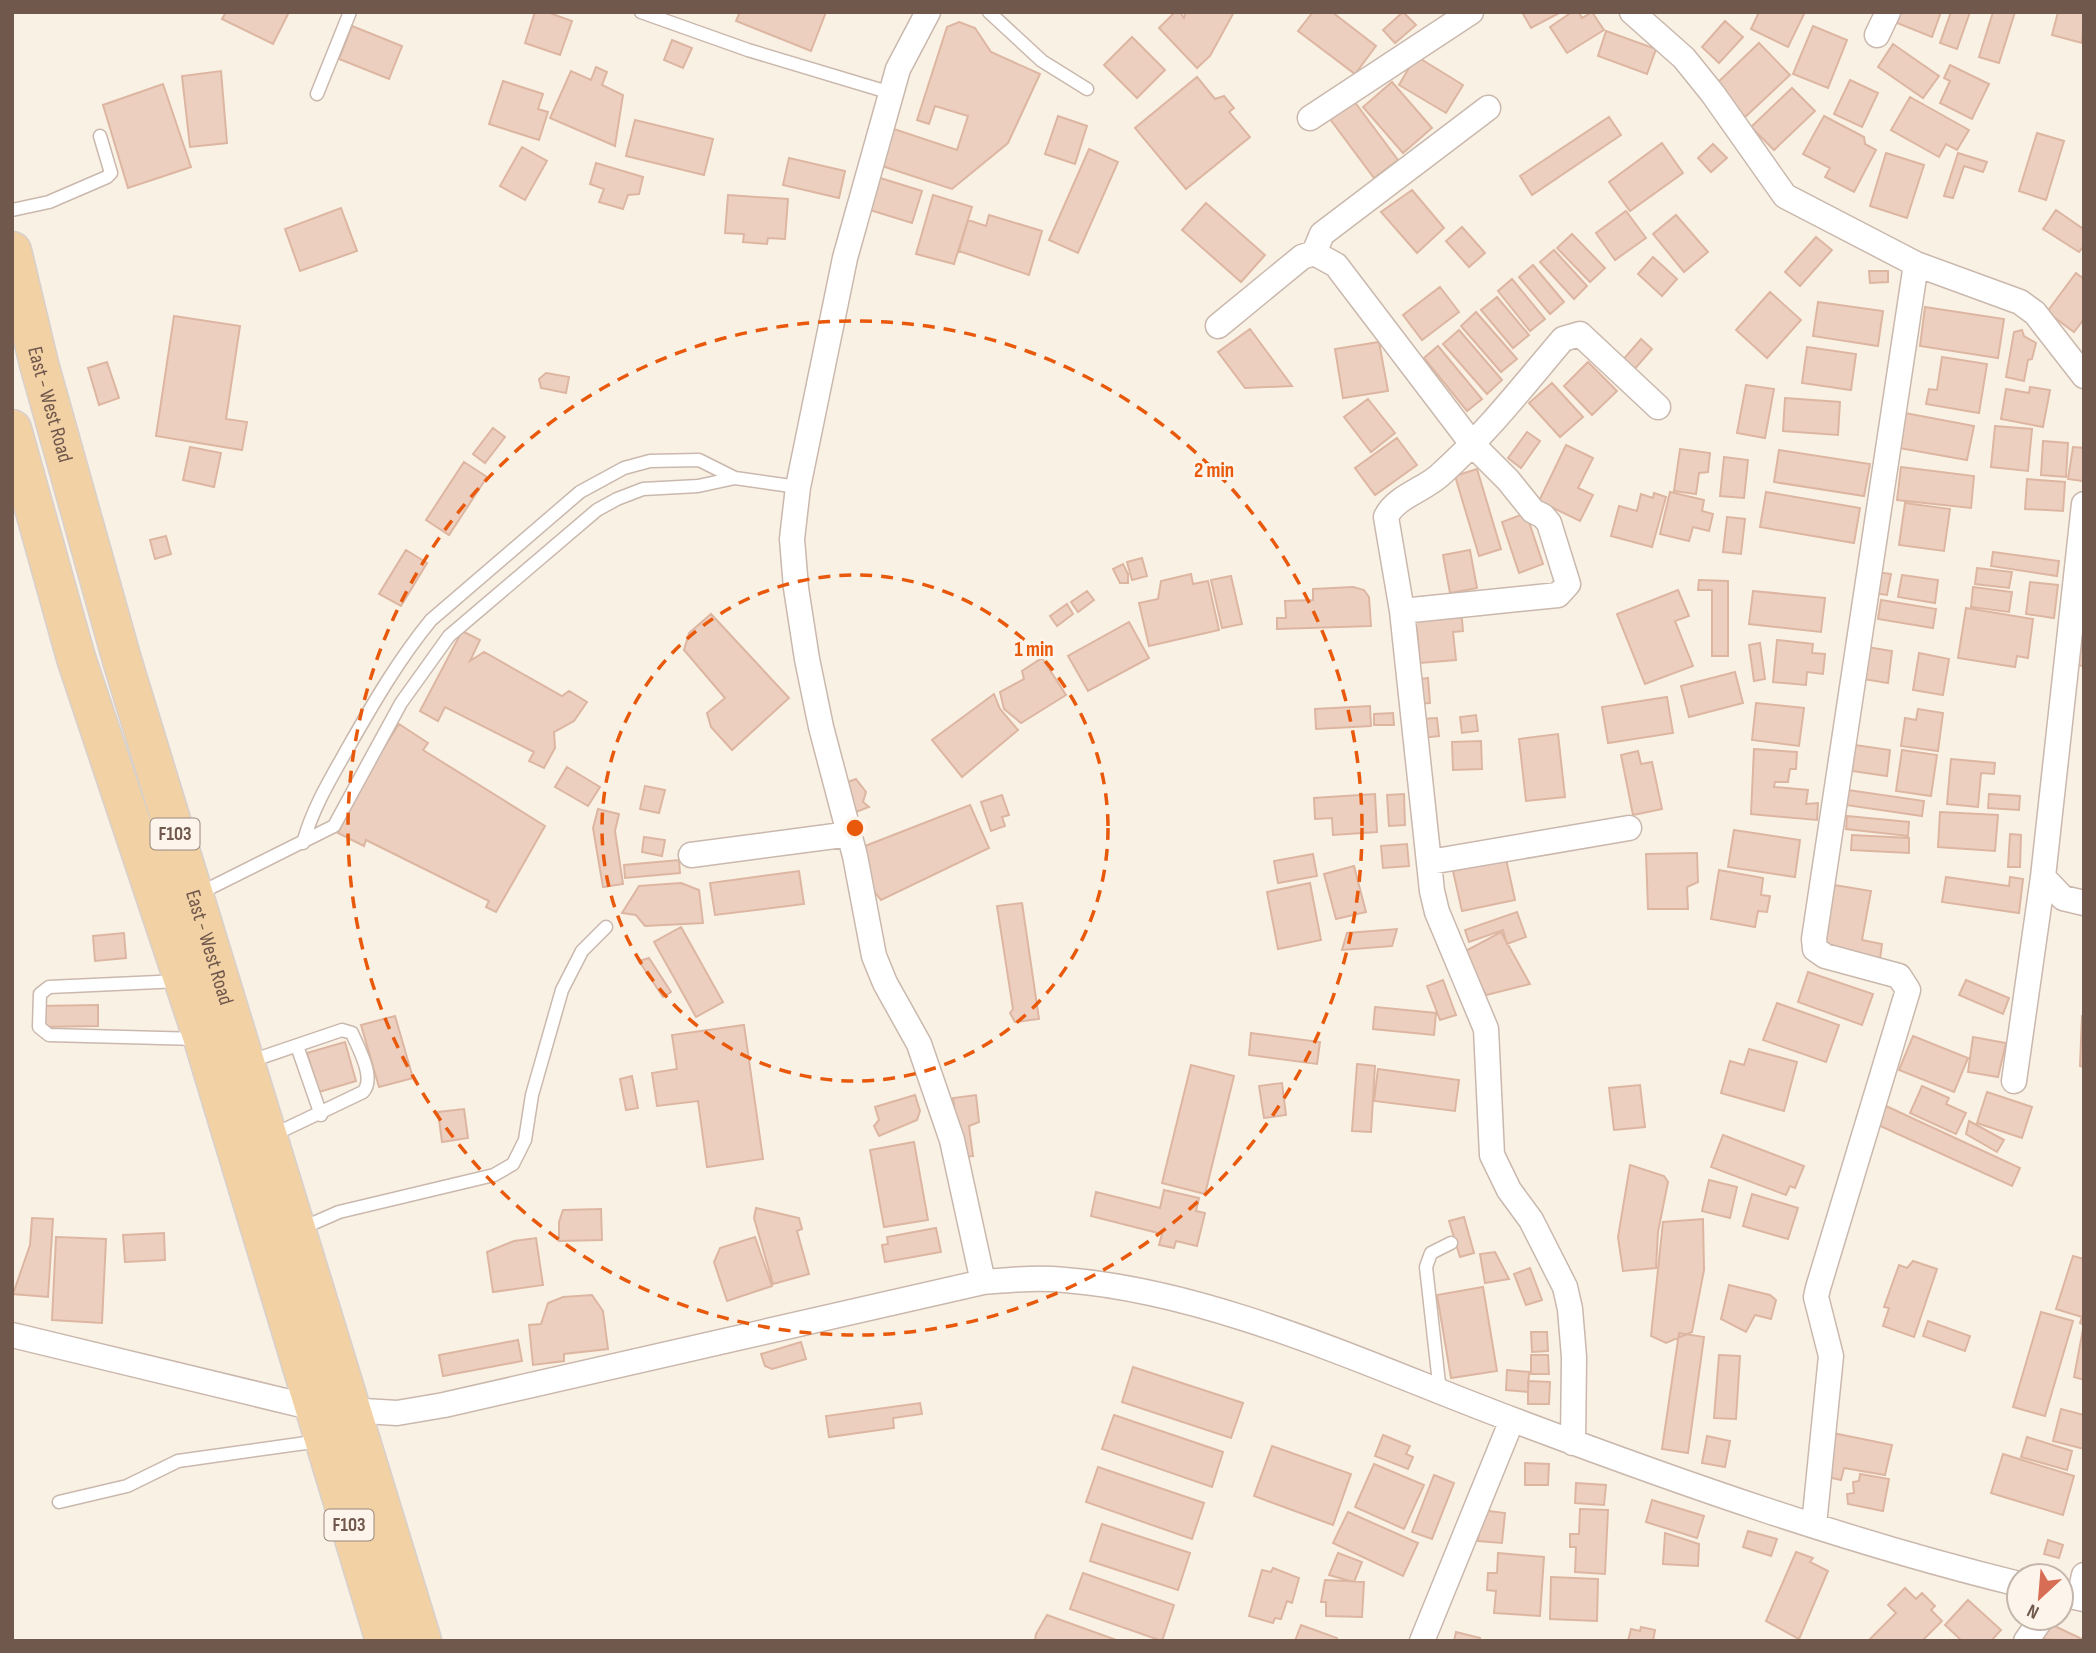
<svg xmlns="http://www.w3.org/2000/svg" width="2096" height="1653" font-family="'Sofia Sans Condensed',sans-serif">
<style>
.building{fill:#edcfc0;stroke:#ddb6a2;stroke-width:2}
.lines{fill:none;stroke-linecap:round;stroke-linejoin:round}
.lane-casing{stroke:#cab8ad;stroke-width:15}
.street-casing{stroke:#cab8ad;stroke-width:27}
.primary-casing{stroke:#d7d0cd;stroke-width:41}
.lane{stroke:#fff;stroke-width:12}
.street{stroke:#fff;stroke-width:24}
.primary{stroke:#f2d1a4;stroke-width:38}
.ring{fill:none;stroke:#e8590c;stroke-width:3.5;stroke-dasharray:12 9}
.labels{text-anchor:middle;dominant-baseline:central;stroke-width:6;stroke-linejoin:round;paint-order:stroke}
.shield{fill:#fdf5eb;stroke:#9a877c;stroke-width:2}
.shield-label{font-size:19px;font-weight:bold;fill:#70584d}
.street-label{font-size:21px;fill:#70584d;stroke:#fdf5eb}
.centre{fill:#e8590c;stroke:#fdf5eb;stroke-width:3.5}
.ring-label{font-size:21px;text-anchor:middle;font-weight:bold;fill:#e8590c;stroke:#fdf5eb;stroke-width:6;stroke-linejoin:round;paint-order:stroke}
</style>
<rect width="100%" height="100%" fill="#faf1e5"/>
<path class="building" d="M226,12H289L273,44L222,19Z
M535,12H547L572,21L560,55L525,43Z
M740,12H826L811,51L736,21Z
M1175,12H1180L1184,18L1186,12H1234L1210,56L1197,68L1159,28Z
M1313,12H1332L1376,46L1355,74L1298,31Z
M1403,12L1416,25L1395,43L1383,30Z
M1522,12H1561L1531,28Z
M1572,12H1579L1582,18L1592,12L1604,30L1567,53L1550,27Z
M1759,12H1805L1788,47L1751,29Z
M1901,12H1941L1932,37L1897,23Z
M1951,12H1970L1957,49L1940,43Z
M1993,12H2015L1999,63L1979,57Z
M2058,12H2084L2082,43L2052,35Z
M1725,21L1743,37L1719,63L1702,47Z
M959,22L975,28L991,52L1040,74L1008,143L952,189L879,165L891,128L957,150L968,116L935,106L929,124L917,120L947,27Z
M352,26L402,46L389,79L339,59Z
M1813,26L1847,40L1828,88L1793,74Z
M1606,31L1656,49L1647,74L1598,56Z
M1132,37L1165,70L1137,98L1104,65Z
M672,40L692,48L683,68L664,60Z
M1759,43L1790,75L1744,118L1714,86Z
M1893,44L1939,76L1923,98L1878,67Z
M1416,56L1463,85L1446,113L1399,85Z
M1950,65L1989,84L1972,119L1940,103L1950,81L1944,78Z
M596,67L607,72L602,85L623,95L615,146L550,118L571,71L591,80Z
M221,71L227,143L190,147L182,76Z
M1197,77L1215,99L1224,96L1234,108L1229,112L1250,137L1186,189L1135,128Z
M1850,80L1878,93L1862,127L1834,114Z
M503,81L543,94L538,109L548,112L539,140L489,124Z
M1392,82L1432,128L1403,153L1363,107Z
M163,84L191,167L128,188L103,105Z
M1792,88L1815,111L1774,150L1751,127Z
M1910,97L1969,130L1957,150L1946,144L1939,157L1891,130Z
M1354,101L1398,160L1374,178L1330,119Z
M1058,116L1087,126L1075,164L1045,154Z
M1824,116L1864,137L1865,144L1876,150L1854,192L1825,177L1830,168L1803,154Z
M1609,117L1621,135L1532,195L1520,176Z
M635,120L713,139L704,175L626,156Z
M2037,133L2064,141L2046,200L2019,191Z
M1662,143L1683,173L1630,211L1609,182Z
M1713,144L1727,158L1711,172L1698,158Z
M522,147L547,161L525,200L500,186Z
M1089,149L1118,162L1078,253L1049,240Z
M1886,153L1924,165L1907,218L1870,206Z
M1958,153L1987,162L1983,172L1964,166L1953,198L1944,196Z
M789,158L845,171L839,198L783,185Z
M596,163L643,177L639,194L628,195L623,209L599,202L604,189L590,184Z
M877,177L922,191L912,223L867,209Z
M1412,190L1444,228L1417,253L1381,212Z
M728,195L788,199L785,239L768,238L767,244L743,242L744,234L725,233Z
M933,195L972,207L954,264L916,254Z
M1206,203L1265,255L1241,282L1182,230Z
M341,208L357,251L300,271L285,229Z
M2056,210L2082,228L2084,225V246L2079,252L2043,229Z
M1626,211L1646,238L1615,260L1596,233Z
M989,215L1042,231L1029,275L959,251L968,220L986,226Z
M1676,215L1708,252L1684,272L1653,234Z
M1462,227L1485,253L1469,267L1446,241Z
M1572,234L1605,268L1590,282L1557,248Z
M1816,237L1832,250L1800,286L1785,272Z
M1554,250L1587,286L1574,299L1540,262Z
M1653,257L1677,279L1662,296L1638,274Z
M1533,265L1564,302L1550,314L1519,277Z
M1869,271H1888V282L1870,283Z
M2076,273L2084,279V319L2074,332L2047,312Z
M1512,279L1545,319L1530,331L1498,291Z
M1440,287L1459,312L1422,340L1403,315Z
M1770,292L1801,320L1767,358L1736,330Z
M1497,297L1529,335L1513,348L1481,310Z
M1818,302L1883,311L1878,346L1813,336Z
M1925,307L2004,319L1998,358L1920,346Z
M1476,312L1517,359L1501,372L1461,326Z
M174,316L240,326L226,419L247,422L242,450L156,436Z
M1250,329L1292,386L1245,388L1218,352Z
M1459,330L1502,380L1487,394L1443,344Z
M2022,330L2024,336L2036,343L2032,359L2028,360L2024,381L2006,377L2014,332Z
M1641,339L1652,349L1633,371L1621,362Z
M1379,342L1388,391L1343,398L1335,349Z
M1438,346L1482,399L1467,411L1424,358Z
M1807,347L1856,354L1851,390L1802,383Z
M1942,357L1987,364L1979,413L1926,404L1929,389L1937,390Z
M107,362L119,398L99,405L88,368Z
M1588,362L1617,391L1592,415L1564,386Z
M546,373L569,377L566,393L541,388L539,379Z
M1552,383L1583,417L1560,437L1529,403Z
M1746,385L1774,389L1765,438L1737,433Z
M2030,387L2050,390L2043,427L2001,419L2006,389L2029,393Z
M1785,398L1840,402L1838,435L1783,431Z
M1368,399L1395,433L1371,452L1344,417Z
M1905,413L1974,426L1967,460L1899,448Z
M1995,426L2032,429L2028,471L1991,467Z
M493,428L505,437L485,463L473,454Z
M1527,432L1540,441L1521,468L1508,458Z
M1397,438L1417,465L1375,495L1355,468Z
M2043,441L2068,443L2066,477L2041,475Z
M1566,445L1593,458L1578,488L1593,495L1580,521L1539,501Z
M190,447L221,453L214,487L183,480Z
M2073,447L2084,448L2083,481L2068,479Z
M1680,449L1710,453L1708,472L1699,473L1696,494L1674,491Z
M1779,450L1870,464L1864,496L1774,482Z
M1724,457L1748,460L1744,498L1720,496Z
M464,462L487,477L449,535L426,520Z
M1901,467L1974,476L1971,508L1897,500Z
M1477,469L1501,549L1479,556L1455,476Z
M2027,479L2065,482L2063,511L2025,509Z
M1670,492L1704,500L1702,511L1713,514L1709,531L1693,527L1689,541L1660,534Z
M1766,492L1860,508L1854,543L1760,527Z
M1654,493L1666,497L1652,547L1611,536L1619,506L1637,511L1641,494L1653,498Z
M1905,503L1950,509L1944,551L1899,545Z
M1526,513L1543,564L1519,573L1502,522Z
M1727,517L1745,519L1741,554L1723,552Z
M166,536L171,554L155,559L150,540Z
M406,550L427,563L401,606L379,594Z
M1470,550L1477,588L1450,593L1443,555Z
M1993,552L2059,561L2057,576L1991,566Z
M1142,558L1147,576L1132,580L1127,562Z
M1123,564L1128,574V583H1120L1113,569Z
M1977,568L2012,572L2009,588L1975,584Z
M1877,572L1891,574L1887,595L1873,593Z
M1191,574L1193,584L1208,581L1219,630L1149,646L1139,603L1158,599L1161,581Z
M1902,575L1938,580L1935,603L1898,597Z
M1231,576L1242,624L1222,628L1211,580Z
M1699,580L1728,581V656H1712V590H1698Z
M2030,582L2058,585L2054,618L2026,614Z
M1353,587L1364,590L1369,597L1371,626L1277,629V618H1286L1285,601L1313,600V589Z
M1973,587L2012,592L2009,612L1971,607Z
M1678,590L1689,616L1675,621L1693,666L1645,684L1617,614Z
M1087,591L1094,600L1078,612L1071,602Z
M1753,591L1825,598L1821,632L1749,624Z
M1881,600L1936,609L1933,628L1878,619Z
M1067,604L1073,614L1057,626L1050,616Z
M1966,608L2033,619L2028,658L2017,656L2015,667L1958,658Z
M1461,609L1463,631L1453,632L1456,660L1420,663L1417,630L1409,631L1408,614Z
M711,614L789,698L732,750L711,727L707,713L725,698L684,650L689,633Z
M1129,622L1149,658L1088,691L1068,656Z
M2080,628H2084V666L2075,665Z
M462,631L480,640L470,661L484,652L562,696L569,691L587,702L574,721L554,732L555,748L544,768L529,761L534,752L445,707L438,721L420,711Z
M1777,640L1813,644L1812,653L1825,654L1823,674L1807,672L1806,685L1773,682Z
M1760,643L1765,679L1754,681L1749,645Z
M1867,647L1892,651L1888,683L1863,679Z
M1919,653L1949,659L1943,695L1913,690Z
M1042,658L1066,695L1021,723L1004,709L1000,692L1024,679L1022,671Z
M1735,672L1743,703L1689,717L1681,686Z
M1428,678L1430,703L1416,704L1414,680Z
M994,694L1000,709L1018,730L962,777L932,740Z
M1667,697L1673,733L1608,743L1602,707Z
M1756,703L1804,708L1799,746L1752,740Z
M1370,706L1371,726L1316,729L1315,709Z
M1918,709L1943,713L1938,751L1901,746L1905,718L1916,720Z
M1393,713L1394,725H1374V714Z
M1476,715L1478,731L1462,733L1460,717Z
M1437,718L1439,736L1422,738L1420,719Z
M399,724L428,743L423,750L545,826L496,912L486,907L489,901L366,840L364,846L338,833L364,779Z
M1558,734L1565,797L1526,801L1519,739Z
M1481,741L1482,769L1453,770L1452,742Z
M1855,745L1890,750L1887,776L1852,771Z
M1754,749L1797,752L1796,769H1790L1788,782H1775L1774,787L1808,790L1806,804L1818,803L1817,820L1751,814Z
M1902,750L1937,755L1931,796L1896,791Z
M1638,751L1641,764L1652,762L1662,809L1633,815L1621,755Z
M1951,759L1995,763L1994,774L1981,773L1978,807L1947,804Z
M567,767L600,787L588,806L555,787Z
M856,779L866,792L863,802L869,807L856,812L842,784Z
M645,786L665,790L659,813L640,809Z
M1848,790L1924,801L1922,816L1846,805Z
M1375,794L1377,832L1333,835L1332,818L1315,819L1314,798Z
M1404,794L1405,825L1389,826L1387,795Z
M1989,794L2020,796L2019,810L1988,808Z
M1002,795L1009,815L1002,817L1005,826L991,831L981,802Z
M970,805L989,848L881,900L862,877L865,846Z
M598,809L619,814L615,831L623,884L603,887L593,828Z
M1940,812L1998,815L1995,851L1938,847Z
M1847,816L1909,822L1908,836L1846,829Z
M1734,830L1800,840L1795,877L1728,867Z
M2010,834L2021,835L2020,867H2008Z
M1852,835L1909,838V853L1851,850Z
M644,837L665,840L662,856L642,852Z
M1407,844L1409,866L1383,868L1381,846Z
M1697,853L1698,882L1687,887L1688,909H1648L1646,854Z
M1313,854L1317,876L1278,883L1274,861Z
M1506,859L1515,900L1462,911L1453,871Z
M679,860L680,873L625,878L624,865Z
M1354,866L1366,912L1336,919L1324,874Z
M1719,870L1763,878L1761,895L1770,896L1767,912L1758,911L1755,927L1711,919Z
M799,871L804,904L715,915L710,883Z
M1946,877L2009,886L2010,877L2023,879L2019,913L1942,902Z
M681,883L699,890L703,923L645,926L636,915L622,913L639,886Z
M1310,883L1321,940L1278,949L1267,892Z
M1834,885L1871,891L1862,940L1882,944L1880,959L1822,948Z
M1022,903L1039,1019L1015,1022L1010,1013L1013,1009L997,906Z
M1517,912L1526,937L1507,944L1503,930L1469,942L1465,930Z
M681,927L723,1002L696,1017L654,942Z
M1397,929L1392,946L1342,950L1347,933Z
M1501,932L1530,984L1486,995L1462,953Z
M124,933L126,958L95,961L93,936Z
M649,958L671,992L663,997L639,961Z
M1808,972L1873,994L1862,1025L1798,1002Z
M1443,980L1456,1015L1440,1020L1427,986Z
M1966,980L2009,998L2003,1014L1959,995Z
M1777,1003L1839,1025L1826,1062L1763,1040Z
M98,1005V1026L39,1027V1006Z
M1375,1007L1436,1013L1434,1035L1373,1029Z
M395,1016L413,1078L379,1087L361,1025Z
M2082,1016H2084V1067L2080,1066Z
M744,1025L763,1159L707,1167L698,1101L657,1106L652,1073L677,1069L672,1035Z
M1251,1033L1320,1042L1317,1064L1249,1055Z
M1913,1036L1968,1058L1954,1092L1899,1070Z
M1973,1037L2006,1043L1998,1077L1968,1072Z
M345,1042L356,1081L319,1092L307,1053Z
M1749,1049L1797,1062L1784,1111L1721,1093L1730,1061L1744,1065Z
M1357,1064L1375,1066L1371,1132L1352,1131Z
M1191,1065L1234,1076L1205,1194L1162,1183Z
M1378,1069L1459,1080L1455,1111L1374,1101Z
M632,1076L638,1108L626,1110L620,1079Z
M1282,1083L1286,1115L1264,1118L1259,1086Z
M1640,1085L1645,1127L1614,1130L1609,1088Z
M1922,1086L1949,1098L1946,1104L1966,1113L1956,1134L1910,1113Z
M1987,1092L2032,1107L2022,1138L1977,1123Z
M915,1095L920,1111L917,1120L879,1136L874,1126L879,1120L875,1107Z
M976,1095L979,1122L969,1126L973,1156L961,1157L953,1098Z
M1886,1106L2020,1168L2012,1186L1878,1125Z
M464,1109L468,1138L442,1142L438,1112Z
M1969,1121L2004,1140L1997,1152L1966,1134Z
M1723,1135L1804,1166L1795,1188L1790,1186L1786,1195L1711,1167Z
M914,1142L928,1220L884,1227L870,1150Z
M1630,1165L1664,1176L1668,1182L1658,1232L1656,1268L1623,1271L1618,1237Z
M1709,1180L1737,1187L1730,1218L1702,1211Z
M1164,1190L1199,1198L1196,1211L1205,1213L1197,1246L1176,1241L1174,1248L1159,1245L1162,1234L1091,1216L1096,1192L1160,1208Z
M1752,1194L1798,1208L1788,1239L1743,1226Z
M756,1208L799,1218L802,1229L797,1231L809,1274L773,1284L754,1218Z
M601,1209L602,1240L559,1241V1222L563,1210Z
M1464,1217L1474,1253L1460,1257L1449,1221Z
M32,1218L53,1219L48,1297L13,1294L30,1245Z
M1703,1219L1704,1270L1692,1332L1666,1343L1651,1336L1663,1222Z
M936,1228L941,1252L885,1262L882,1245L888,1244L887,1237Z
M164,1233L165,1260L125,1262L123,1235Z
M56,1237L106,1239L102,1323L52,1320Z
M755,1237L772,1286L727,1301L714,1262L720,1248Z
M536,1238L543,1285L493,1292L487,1252L514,1241Z
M1495,1252L1509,1279L1485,1283L1480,1254Z
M2073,1256L2084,1259V1325L2080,1323L2082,1317L2056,1309Z
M1913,1261L1937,1269L1914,1337L1883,1326L1889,1308L1884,1307L1899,1265L1907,1268Z
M1530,1268L1542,1300L1526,1305L1514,1274Z
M1729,1285L1770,1295L1776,1300L1771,1319L1755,1315L1746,1332L1721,1319Z
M1483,1287L1497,1371L1451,1378L1437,1295Z
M592,1295L603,1311L608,1349L564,1354V1361L533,1365L529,1325L541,1324L548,1303L563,1297Z
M2041,1312L2073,1321L2045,1416L2013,1407Z
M1928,1321L1970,1336L1965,1351L1923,1336Z
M2083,1329L2084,1330V1380L2074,1377Z
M1531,1332H1547L1548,1351L1532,1352Z
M1679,1333L1704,1337L1688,1453L1662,1449Z
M518,1340L522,1361L443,1376L439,1355Z
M801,1342L806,1359L772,1369L765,1366L761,1354Z
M1531,1355H1548L1549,1374H1531Z
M1719,1355L1740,1356L1736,1419L1714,1418Z
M1133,1367L1243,1403L1231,1438L1122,1402Z
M1507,1370L1529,1372L1528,1392L1506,1390Z
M1528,1381L1550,1382L1549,1404H1528Z
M920,1403L922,1414L893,1418L894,1428L829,1437L826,1416Z
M2061,1409L2084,1415V1449L2053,1441Z
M1114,1415L1223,1452L1212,1487L1102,1449Z
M1828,1432L1892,1445L1885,1475L1844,1468L1841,1480L1823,1476Z
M1383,1435L1410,1446L1406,1454L1413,1457L1408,1469L1375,1456Z
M1707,1436L1730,1441L1725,1467L1702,1463Z
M2027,1437L2072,1451L2067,1470L2021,1457Z
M1272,1446L1351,1474L1333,1525L1254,1496Z
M2003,1454L2074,1476L2063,1515L1991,1493Z
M1525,1463L1549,1464L1548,1485H1525Z
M1374,1464L1424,1485L1404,1529L1355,1507Z
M1098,1467L1204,1503L1192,1539L1086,1502Z
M1860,1474L1889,1479L1883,1511L1848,1504L1847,1494L1854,1493L1853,1482L1859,1481Z
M1434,1475L1454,1483L1432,1539L1412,1532Z
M1576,1483L1606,1485L1604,1505L1575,1503Z
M1652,1500L1704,1516L1697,1538L1646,1522Z
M1580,1509L1608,1510L1605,1574L1575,1572L1576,1547H1570V1534H1579Z
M1481,1510L1505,1513L1502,1543L1478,1541Z
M1348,1512L1418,1543L1403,1576L1333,1543Z
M1102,1524L1190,1553L1178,1590L1090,1561Z
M1748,1531L1777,1539L1771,1556L1743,1547Z
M1665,1533L1699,1544L1698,1566L1663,1564Z
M2048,1540L2063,1545L2059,1558L2044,1554Z
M1796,1552L1813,1558L1810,1562L1828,1571L1799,1639L1766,1621Z
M1338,1553L1362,1562L1354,1582L1329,1575Z
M1498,1553L1544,1557L1540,1616L1494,1613L1496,1591L1487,1590L1488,1573H1497Z
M1273,1568L1299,1578L1292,1603L1287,1601L1281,1619L1275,1618L1273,1623L1249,1616L1262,1570L1271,1572Z
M1083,1573L1174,1605L1162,1641L1070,1609Z
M1551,1577L1598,1579L1597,1621L1550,1619Z
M1325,1580L1364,1582L1362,1617L1326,1616V1602H1321Z
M1905,1588L1916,1599L1922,1593L1935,1606L1931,1610L1942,1621L1922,1641H1868L1896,1613L1888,1605Z
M1968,1600L2001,1630L1991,1641H1962L1945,1625Z
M1047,1615L1119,1641H1035L1036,1634Z
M2046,1622L2084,1640V1641L2038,1639Z
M1301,1625L1337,1638L1336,1641H1295Z
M1641,1627L1655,1630L1653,1641H1628L1631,1629L1640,1631Z
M1456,1632L1480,1638L1479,1641H1454Z"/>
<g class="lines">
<g class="lane-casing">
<path id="lane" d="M641,12L748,50L891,93
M989,12L1042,61L1087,89
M317,94L350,12
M12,210L49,202L107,177L111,173L100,136
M303,843C313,807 331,778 349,746C374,702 399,659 431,620L580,492L624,468L650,461L699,460L735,478
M198,894L334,826L401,703L449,636L597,510L617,499L643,489L698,486L735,478L798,487
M180,981L49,987L40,994L39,1027L49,1035L199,1039
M297,1046L321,1115
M248,1062L342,1030L352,1033C358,1048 376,1078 363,1092L271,1136
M300,1229L339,1212L494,1175L513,1164L525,1140L532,1095L562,990L582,951L606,927
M1440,1392L1426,1267L1431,1253L1451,1243
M59,1502L127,1486L178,1461L320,1441"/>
</g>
<g class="street-casing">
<path id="street" d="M928,12L898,69L845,258L798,487L792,539L796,588L807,659L821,727L855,856L874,956L885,983L919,1044L952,1140L983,1282
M1632,12L1684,58L1713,94L1785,196L1916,264L2020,302L2035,313L2084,376
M1877,35L1888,12
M1310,118L1471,12
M1314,253L1322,234L1488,108
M1218,326L1302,257L1314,253L1336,265L1473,445L1508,480L1533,511L1543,516L1549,523L1568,584L1558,595L1402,611
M691,855L850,834
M1430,862L1629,828
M2043,877L2063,898L2084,903
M2014,1081L2043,877L2084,504
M12,1335L314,1408L397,1413L444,1405L983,1282C1010,1280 1037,1277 1065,1280C1216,1292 1374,1368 1516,1421C1681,1483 1848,1542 2019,1584
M1573,1443L1574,1357L1570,1309L1565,1287L1531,1220L1509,1190L1492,1155L1486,1029L1437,912L1432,891L1402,611L1386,517C1395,497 1424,490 1440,475C1486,434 1523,386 1563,339L1580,334L1658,407
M1814,1525L1831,1356L1816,1297L1818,1288L1908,990L1899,976L1825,956L1815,949L1814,939L1916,264
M2061,1594L2084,1599
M2079,1598L2084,1575
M1422,1641L1512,1420
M2026,1641L2042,1618"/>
</g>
<g class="primary-casing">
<g id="primary">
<path id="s1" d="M12,251L39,364L122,660L422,1641"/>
<path d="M12,429L76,658L203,1039L385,1641"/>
</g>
</g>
<use href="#lane" class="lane"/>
<use href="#street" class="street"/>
<use href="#primary" class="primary"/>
</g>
<g class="ring">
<circle cx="855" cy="828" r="253"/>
<circle cx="855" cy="828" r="507"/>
</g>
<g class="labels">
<g class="shield">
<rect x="150.5" y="818.5" width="49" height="31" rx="5"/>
<rect x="324.5" y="1509.5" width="49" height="31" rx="5"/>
</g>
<g class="shield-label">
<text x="175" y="834">F103</text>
<text x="349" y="1525">F103</text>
</g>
<g class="street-label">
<text stroke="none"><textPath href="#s1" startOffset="158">East - West Road</textPath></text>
<text stroke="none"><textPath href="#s1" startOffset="724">East - West Road</textPath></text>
</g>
</g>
<circle cx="855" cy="828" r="10" class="centre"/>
<g class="ring-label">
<text x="1214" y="477">2 min</text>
<text x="1034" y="656">1 min</text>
</g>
<rect width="2096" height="1653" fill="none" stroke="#70584d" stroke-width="28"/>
<g transform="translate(2040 1597) rotate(206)"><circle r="33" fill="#fdf5eb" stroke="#c5b6ac" stroke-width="2"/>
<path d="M0-5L12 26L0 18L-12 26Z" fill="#d86d56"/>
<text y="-10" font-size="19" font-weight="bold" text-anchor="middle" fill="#70584d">N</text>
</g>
</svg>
